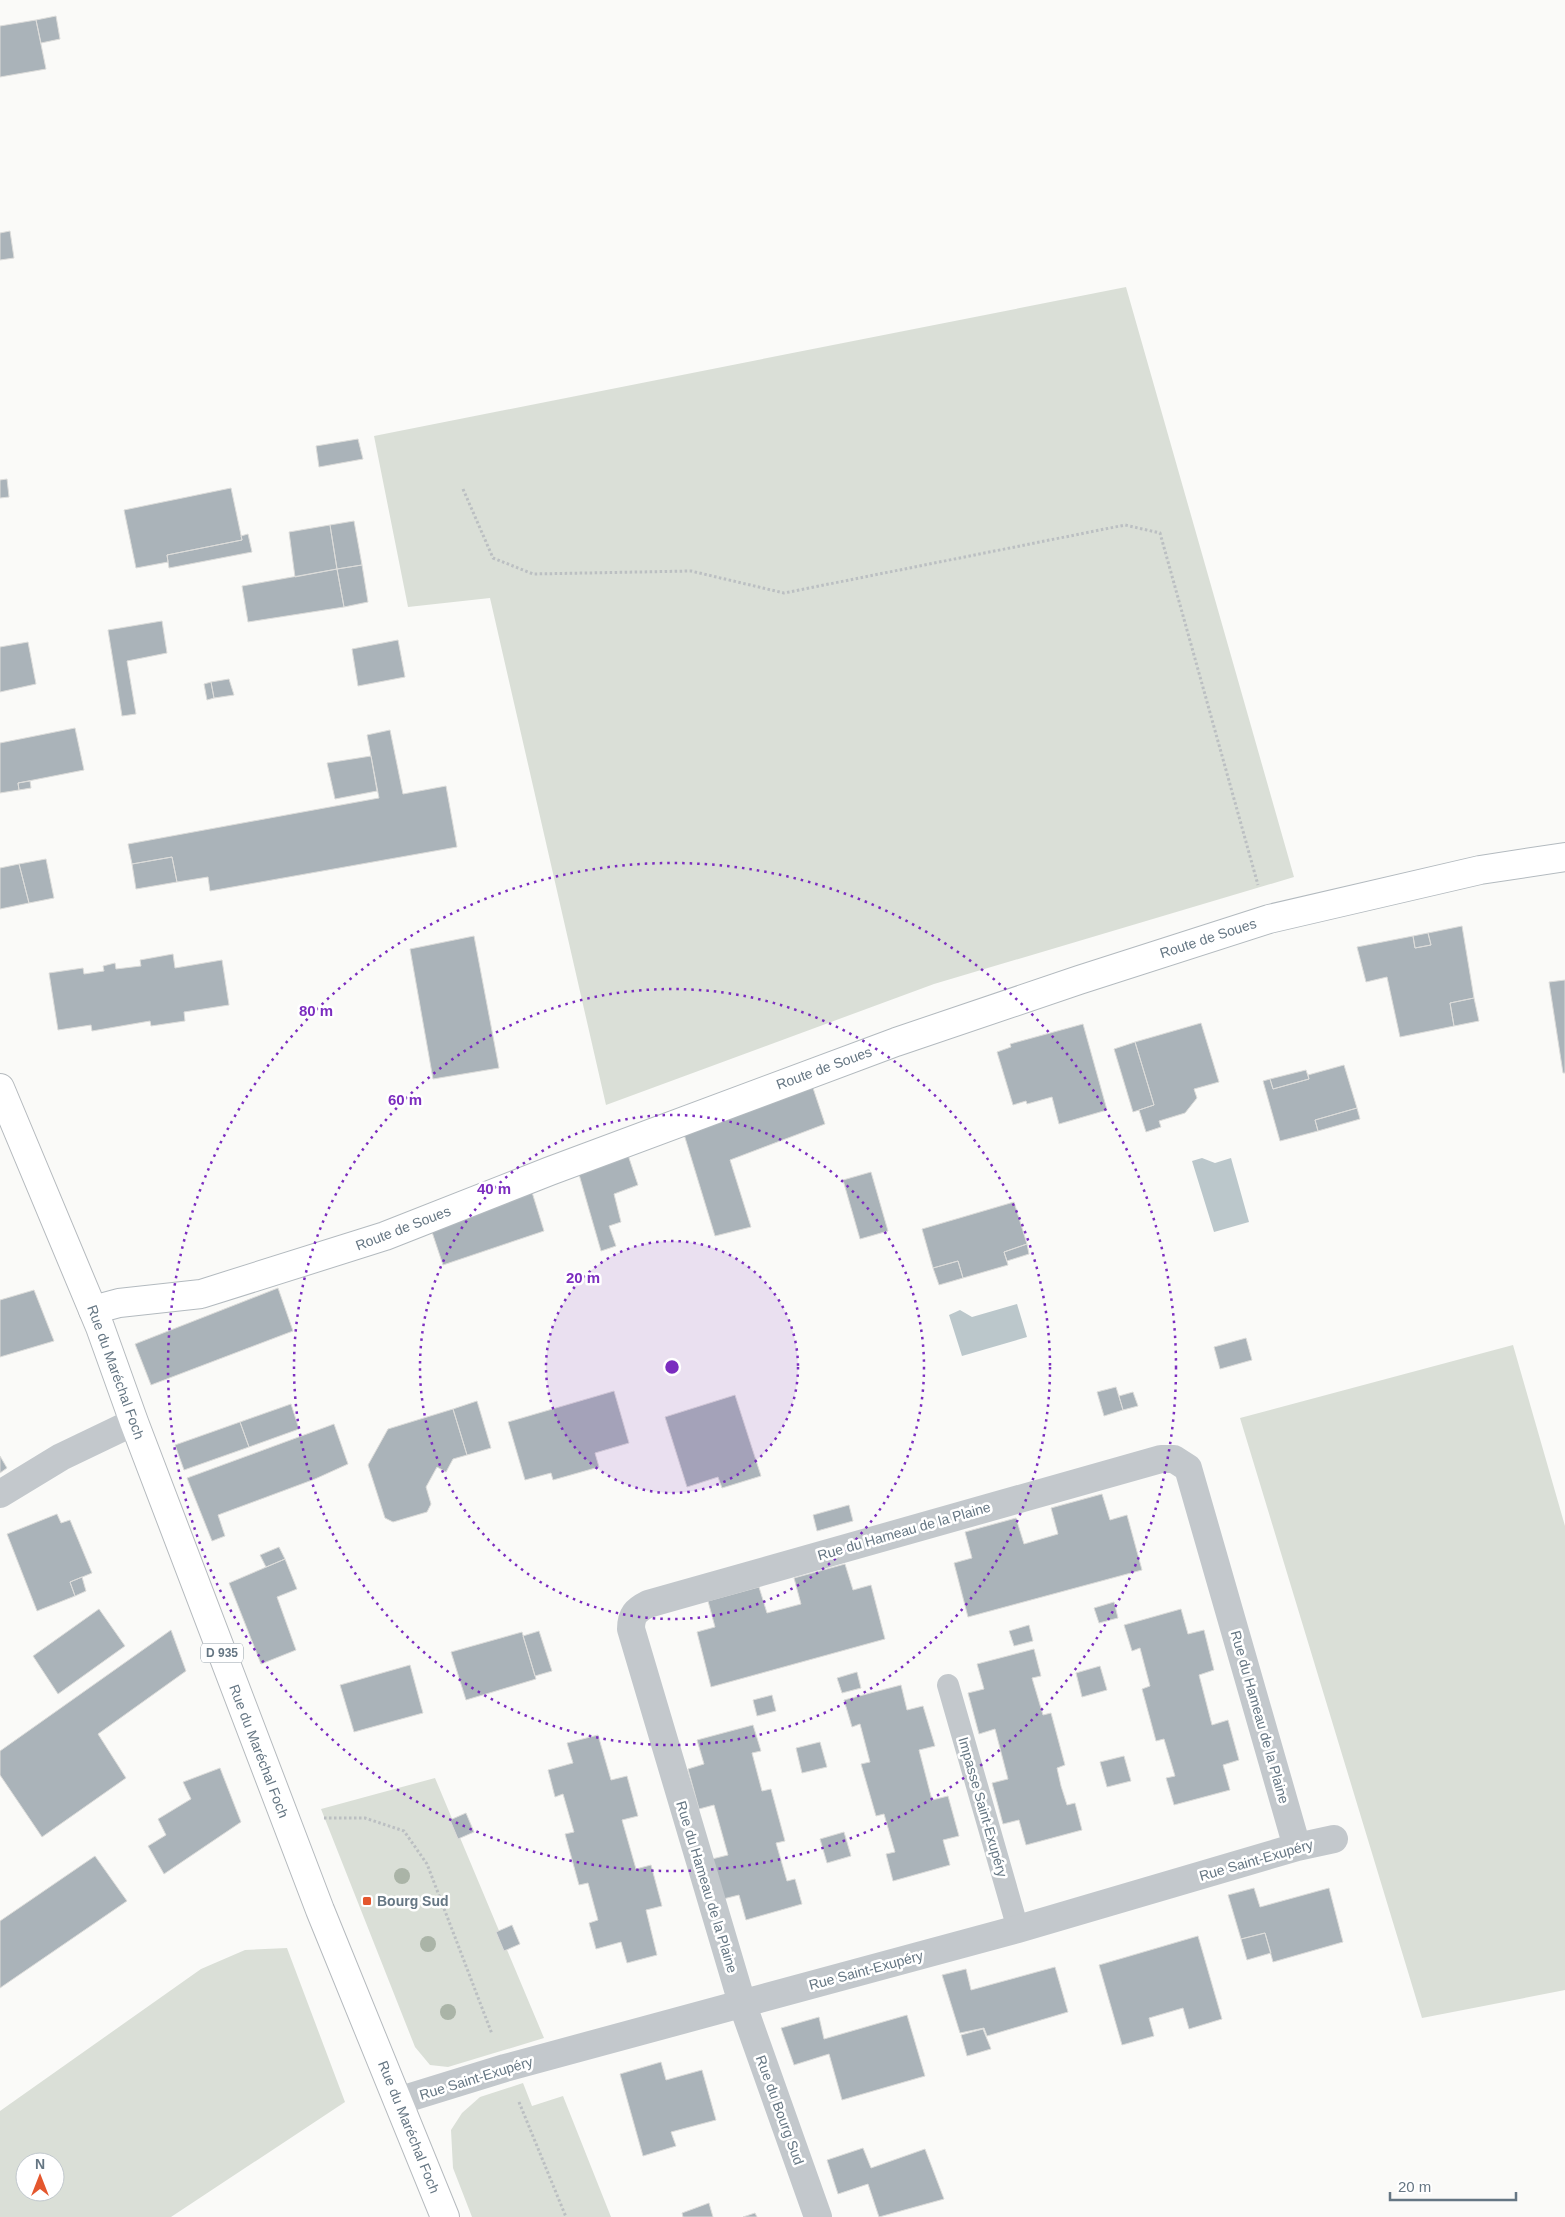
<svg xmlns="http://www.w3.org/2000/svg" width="1565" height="2217" font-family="Helvetica,sans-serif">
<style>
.green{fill:#dadfd7;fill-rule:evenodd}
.water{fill:#bbc7cb}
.building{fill:#aab3b9;stroke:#dcdcda}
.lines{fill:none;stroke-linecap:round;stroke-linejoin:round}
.secondary-casing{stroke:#b3babf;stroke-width:30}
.primary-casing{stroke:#b5babe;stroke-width:30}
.path{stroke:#bbbfc2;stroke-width:3;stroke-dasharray:2.5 2.5;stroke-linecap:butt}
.service{stroke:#c3c8cc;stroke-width:22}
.minor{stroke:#c3c8cc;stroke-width:28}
.secondary{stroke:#fff;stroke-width:28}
.primary{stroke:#fff;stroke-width:28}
.tree{fill:#aab4a7}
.ring{fill:none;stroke:#7b2cbf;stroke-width:2.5;stroke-dasharray:2.5 5}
.poi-dot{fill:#e4572e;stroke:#fff;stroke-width:2}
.labels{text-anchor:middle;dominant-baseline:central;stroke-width:5;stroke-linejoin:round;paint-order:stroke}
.shield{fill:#fff;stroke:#939fa8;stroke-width:1}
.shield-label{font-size:12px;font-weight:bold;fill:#657683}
.street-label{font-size:14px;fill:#657683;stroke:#fff}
.poi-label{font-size:14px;font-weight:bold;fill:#657683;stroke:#fff;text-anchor:start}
.centre{fill:#7b2cbf;stroke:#fff;stroke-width:2.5}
.ring-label{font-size:15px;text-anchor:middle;font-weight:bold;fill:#7b2cbf;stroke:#fff;stroke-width:5;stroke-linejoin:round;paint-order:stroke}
</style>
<rect width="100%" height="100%" fill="#fafaf8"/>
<path class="green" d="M1126,287L1294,877L934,984L606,1105L490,598L408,607L374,436Z
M1513,1345L1565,1526V1990L1422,2018L1240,1418Z
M435,1778L544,2038L448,2067L430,2065L415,2047L321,1809Z
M287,1948L345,2102L171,2217H0V2111L201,1969L245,1950ZM25,2162H55V2192H25Z
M523,2083L532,2106L563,2096L611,2217H472L453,2168L451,2130L462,2113L480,2097Z"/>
<path class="water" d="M1202,1158L1215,1163L1231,1158L1249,1222L1214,1232L1192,1161Z
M1017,1304L1027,1337L962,1356L949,1315L960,1310L972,1317Z"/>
<path class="building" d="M56,16L60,39L41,43L36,20Z
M36,20L46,69L0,77V26Z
M10,231L14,258L0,260V233Z
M358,439L363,459L319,467L316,446Z
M7,479L9,497L0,498V480Z
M231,488L242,540L167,555L168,562L136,568L124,510Z
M354,521L362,565L337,569L330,525Z
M330,525L337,569L295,577L289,532Z
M248,534L252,552L169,568L167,555L242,540L241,536Z
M362,565L368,602L344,607L337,569Z
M337,569L344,607L248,622L242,586Z
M162,621L167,653L127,661L136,714L122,716L108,630Z
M398,640L405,677L358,686L352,649Z
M28,642L36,684L0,692V647Z
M229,679L234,695L214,698L211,682Z
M211,682L214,698L207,700L204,684Z
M75,728L84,770L18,783L19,790L0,793V743Z
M390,730L403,794L446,786L457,847L210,891L208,877L177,882L172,857L132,864L128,844L379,798L367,735Z
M371,756L377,791L335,799L327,763Z
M30,781L31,788L19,790L18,783Z
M172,857L177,882L136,889L132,864Z
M46,859L54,898L29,903L19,864Z
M19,864L29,903L0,909V868Z
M1462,926L1474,998L1450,1003L1454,1026L1400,1037L1387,977L1366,982L1357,947L1413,936L1415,948L1431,945L1428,933Z
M1428,933L1431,945L1415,948L1413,936Z
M474,936L499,1068L433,1079L410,949Z
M173,954L175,968L222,960L229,1005L184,1012L185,1021L151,1026L150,1021L92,1031L91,1025L58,1030L49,973L83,968L84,974L104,971L103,966L115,963L116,969L141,966L140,960Z
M1565,980V1073H1563L1549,982Z
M1474,998L1479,1021L1454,1026L1450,1003Z
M1201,1023L1219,1082L1194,1089L1197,1098L1185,1113L1159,1121L1161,1127L1146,1132L1139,1110L1154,1105L1135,1042Z
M1083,1024L1107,1110L1059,1124L1052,1097L1027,1104L1026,1101L1013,1105L997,1052L1011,1047L1010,1044Z
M1135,1042L1154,1105L1133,1112L1114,1049Z
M1344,1065L1357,1108L1315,1120L1318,1131L1280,1141L1263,1081L1270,1079L1273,1089L1309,1079L1308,1075Z
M1306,1070L1309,1079L1273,1089L1270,1079Z
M811,1082L825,1124L730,1160L751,1227L715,1236L683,1131Z
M1357,1108L1360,1119L1318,1131L1315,1120Z
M627,1152L638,1185L614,1194L621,1222L609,1226L616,1246L601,1251L578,1171Z
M871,1172L888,1231L860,1239L843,1180Z
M531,1189L544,1231L443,1265L431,1229Z
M1014,1202L1027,1244L1004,1252L1008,1265L963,1278L958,1261L933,1268L922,1229Z
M1027,1244L1029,1254L1007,1261L1004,1252Z
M958,1261L963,1278L939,1285L933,1268Z
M278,1288L293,1331L151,1385L135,1344Z
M34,1290L54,1341L0,1357V1300Z
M1246,1338L1252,1360L1220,1369L1214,1347Z
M1116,1387L1123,1410L1104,1416L1097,1392Z
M614,1391L629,1443L595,1453L599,1467L553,1480L551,1473L525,1480L508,1422Z
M1133,1392L1138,1406L1123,1410L1119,1396Z
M735,1395L761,1476L722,1488L718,1477L687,1487L665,1417Z
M477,1401L491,1448L467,1455L453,1409Z
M291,1404L299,1429L249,1447L240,1422Z
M453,1409L467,1455L453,1459L446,1472L437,1467L426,1487L431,1504L427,1512L393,1522L385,1518L368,1465L388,1429Z
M240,1422L249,1447L184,1470L175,1445Z
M334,1424L348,1464L315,1479L218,1515L225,1536L212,1541L187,1478Z
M0,1456L7,1468L0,1473Z
M1102,1494L1110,1520L1127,1515L1142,1570L968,1617L954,1563L972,1558L965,1532L1016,1518L1024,1544L1058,1534L1051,1508Z
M849,1505L853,1521L817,1531L813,1515Z
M57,1514L61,1523L70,1520L92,1573L70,1582L75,1596L37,1611L7,1534Z
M279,1547L285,1559L266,1567L260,1555Z
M285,1559L297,1589L277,1597L296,1650L261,1664L229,1583Z
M845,1564L853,1590L871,1585L885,1639L711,1687L697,1632L715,1627L708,1601L759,1587L767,1613L801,1604L794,1578Z
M82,1577L86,1591L75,1596L70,1582Z
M1114,1602L1118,1618L1099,1623L1094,1608Z
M99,1609L125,1646L58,1694L33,1656Z
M1181,1609L1188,1634L1204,1630L1214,1670L1199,1675L1212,1725L1228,1720L1239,1760L1223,1765L1230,1790L1174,1805L1166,1778L1175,1776L1164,1739L1156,1741L1142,1689L1150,1686L1140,1648L1132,1651L1124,1625Z
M1029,1625L1033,1641L1014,1646L1009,1631Z
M171,1630L186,1671L98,1734L126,1778L42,1837L0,1775V1751Z
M539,1631L552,1671L535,1676L523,1636Z
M522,1632L536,1679L466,1700L451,1652Z
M1034,1649L1041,1676L1032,1678L1043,1715L1051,1713L1065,1765L1057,1768L1061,1786L1067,1805L1075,1803L1082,1830L1026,1845L1019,1820L1003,1824L992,1783L1008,1779L995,1729L979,1734L968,1693L984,1689L977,1664Z
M410,1665L423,1713L354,1732L340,1685Z
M1100,1666L1107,1690L1082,1697L1076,1673Z
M857,1672L861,1688L842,1693L837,1678Z
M901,1685L907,1710L923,1706L935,1746L919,1750L932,1800L948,1796L959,1836L943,1840L950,1865L893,1881L886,1854L895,1852L884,1814L876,1816L861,1764L870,1762L860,1724L852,1727L844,1700Z
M772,1695L776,1711L757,1716L753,1700Z
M753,1725L761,1751L752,1753L762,1791L771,1789L785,1841L776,1843L787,1881L795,1879L802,1904L746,1920L739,1895L723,1899L712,1859L728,1855L714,1805L699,1809L688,1769L704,1764L697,1740Z
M598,1735L611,1780L627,1776L638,1816L622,1820L636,1869L651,1865L662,1906L646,1910L657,1955L627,1963L621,1942L596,1949L589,1923L598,1920L588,1883L579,1885L565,1834L574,1832L563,1794L555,1797L548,1770L573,1763L567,1743Z
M820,1742L827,1767L802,1773L796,1748Z
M1124,1756L1131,1781L1107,1787L1100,1762Z
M220,1768L241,1822L164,1874L148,1846L166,1835L158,1819L191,1799L183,1782Z
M466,1813L474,1832L458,1839L450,1820Z
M844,1832L851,1856L827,1863L820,1839Z
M95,1856L127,1901L0,1988V1921Z
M1254,1888L1260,1907L1329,1888L1343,1942L1273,1962L1265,1933L1241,1939L1228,1895Z
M512,1925L520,1944L504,1951L496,1932Z
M1265,1933L1271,1953L1247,1960L1241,1939Z
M1198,1936L1222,2019L1189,2029L1183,2008L1149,2018L1154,2036L1122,2045L1099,1965Z
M1055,1967L1068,2012L987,2036L984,2028L960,2033L942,1975L966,1969L971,1990Z
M907,2015L925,2076L842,2100L829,2054L794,2065L781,2028L819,2017L824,2039Z
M983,2029L991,2049L967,2056L961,2035Z
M661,2062L666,2080L702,2070L716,2120L671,2132L676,2146L643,2156L620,2074Z
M863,2148L871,2168L925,2149L944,2199L879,2217L868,2184L838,2194L827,2160Z
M709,2203L713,2217H683L682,2213Z
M755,2213L757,2217H743Z"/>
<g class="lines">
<g class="secondary-casing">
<path id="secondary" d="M93,1310L119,1303L201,1294L385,1236L550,1171L896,1042L1079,980L1269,919L1480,870L1565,857"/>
</g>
<g class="primary-casing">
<path id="primary" d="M0,1088L100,1327L134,1422L320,1910L445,2217"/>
</g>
<path class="path" d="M463,489L493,558L533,574L691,571L784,593L1125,525L1160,533L1258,885
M324,1818H365L404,1831L427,1864L492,2034
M519,2102L566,2217"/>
<path class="service" d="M948,1685L1018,1929"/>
<path class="minor" d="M0,1494L61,1457L134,1422
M398,2101L505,2068L1018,1929L1297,1847L1334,1839
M818,2217L742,2003L631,1629C631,1615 636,1610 648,1604L1161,1459H1174L1188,1468L1297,1847"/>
<use href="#secondary" class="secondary"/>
<use href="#primary" class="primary"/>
</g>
<g class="tree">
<circle cx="402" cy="1876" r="8"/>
<circle cx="428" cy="1944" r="8"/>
<circle cx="448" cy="2012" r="8"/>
</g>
<circle cx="672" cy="1367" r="126" fill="#7b2cbf" fill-opacity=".12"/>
<g class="ring">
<circle cx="672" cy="1367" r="126"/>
<circle cx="672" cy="1367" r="252"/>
<circle cx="672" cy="1367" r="378"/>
<circle cx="672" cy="1367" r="504"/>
</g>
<rect class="poi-dot" x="362" y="1896" width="10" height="10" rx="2.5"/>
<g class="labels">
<rect class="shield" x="201" y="1643.5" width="42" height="19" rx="4"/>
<g class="shield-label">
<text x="222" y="1653">D 935</text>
</g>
<g class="street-label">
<text transform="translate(1208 938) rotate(-18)">Route de Soues</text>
<text transform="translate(824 1068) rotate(-20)">Route de Soues</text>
<text transform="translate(403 1228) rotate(-21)">Route de Soues</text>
<text transform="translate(116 1372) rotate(70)">Rue du Maréchal Foch</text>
<text transform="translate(904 1531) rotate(-16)">Rue du Hameau de la Plaine</text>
<text transform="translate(1260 1717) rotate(74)">Rue du Hameau de la Plaine</text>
<text transform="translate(259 1751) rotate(69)">Rue du Maréchal Foch</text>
<text transform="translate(983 1807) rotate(74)">Impasse Saint-Exupéry</text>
<text transform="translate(1256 1860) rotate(-16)">Rue Saint-Exupéry</text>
<text transform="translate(707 1887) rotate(73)">Rue du Hameau de la Plaine</text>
<text transform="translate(866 1970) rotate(-15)">Rue Saint-Exupéry</text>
<text transform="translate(476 2078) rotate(-17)">Rue Saint-Exupéry</text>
<text transform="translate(780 2110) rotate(70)">Rue du Bourg Sud</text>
<text transform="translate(409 2127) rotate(68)">Rue du Maréchal Foch</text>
</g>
<g class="poi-label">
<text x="377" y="1901">Bourg Sud</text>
</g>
</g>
<circle cx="672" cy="1367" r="8" class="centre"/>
<g class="ring-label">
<text x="316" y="1016">80 m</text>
<text x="405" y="1105">60 m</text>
<text x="494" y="1194">40 m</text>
<text x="583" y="1283">20 m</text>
</g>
<g transform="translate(40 2177)"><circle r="24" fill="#ffffff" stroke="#c1c8cd"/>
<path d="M0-4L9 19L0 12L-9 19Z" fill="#e4572e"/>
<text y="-8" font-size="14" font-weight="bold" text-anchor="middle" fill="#657683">N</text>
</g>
<path d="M1390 2192v8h126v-8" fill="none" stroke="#657683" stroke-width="2.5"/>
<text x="1398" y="2192" font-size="15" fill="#657683" stroke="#ffffff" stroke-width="4" paint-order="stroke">20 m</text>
</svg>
